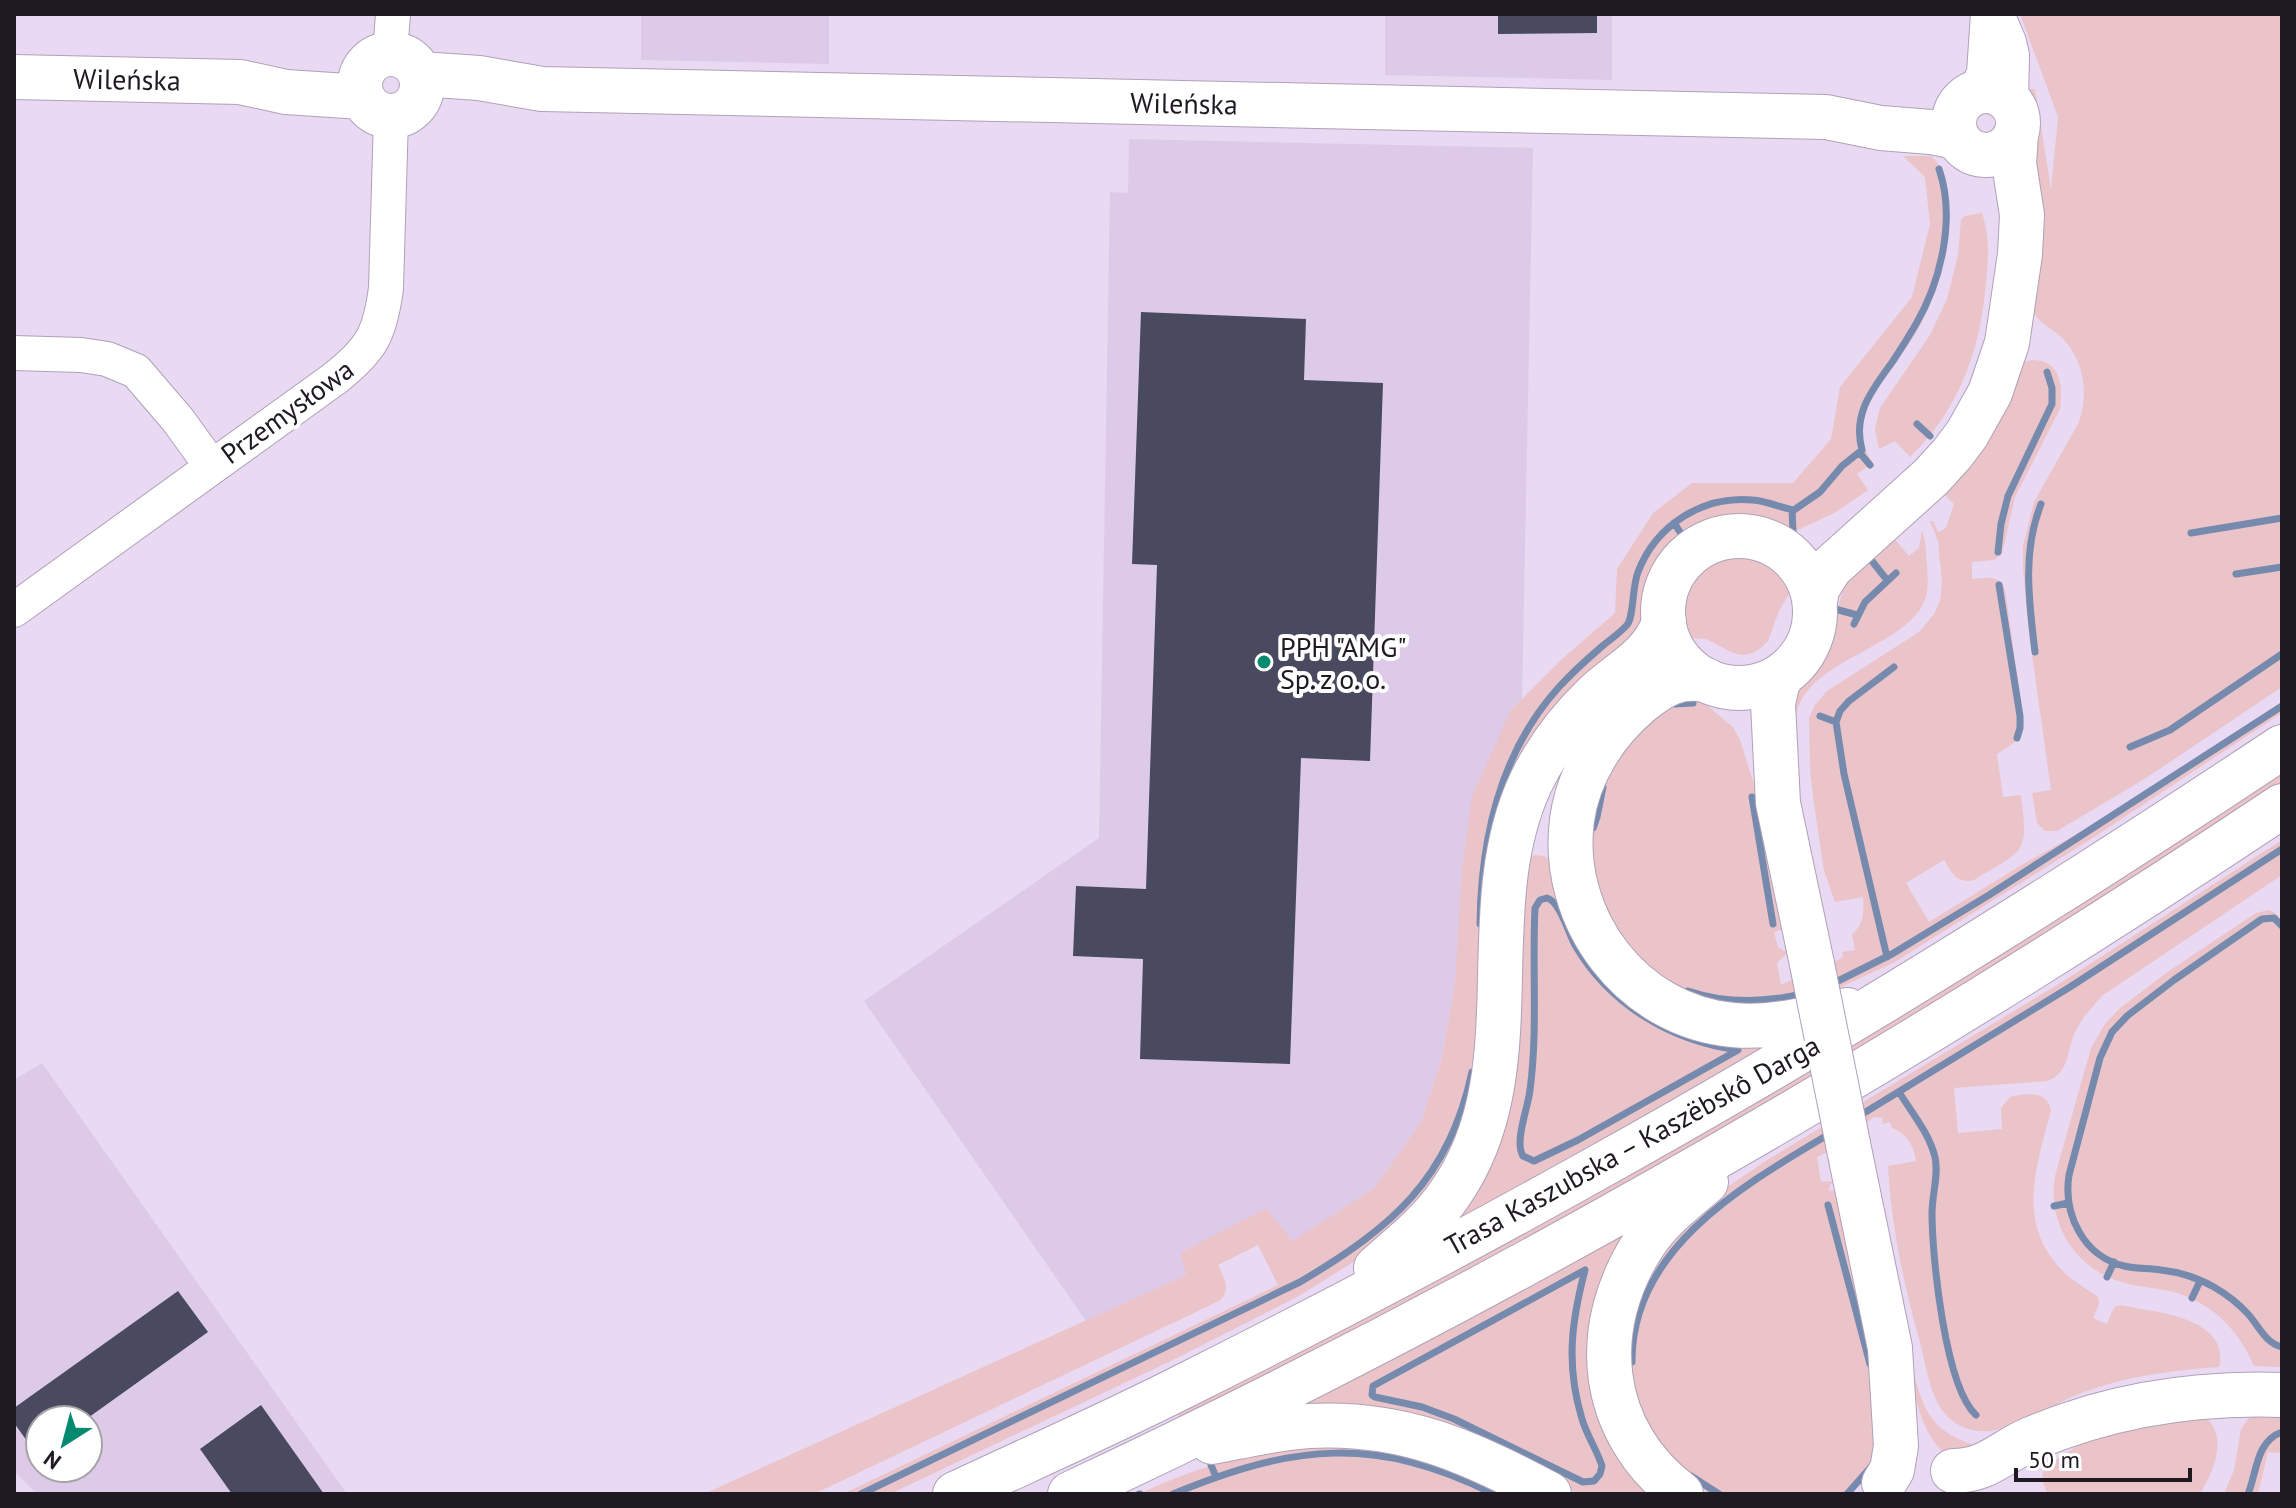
<svg xmlns="http://www.w3.org/2000/svg" width="2296" height="1508" font-family="'PT Sans',sans-serif">
<style>
.built{fill:#ddcae9;fill-rule:evenodd}
.green{fill:#ebc4c9}
.lines{fill:none;stroke-linecap:round;stroke-linejoin:round}
.stream{stroke:#758aad;stroke-width:7}
.building{fill:#49495f}
.minor-casing{stroke:#afa1b8;stroke-width:36}
.major-casing{stroke:#afa1b8;stroke-width:46}
.highway-casing{stroke:#afa1b8;stroke-width:46}
.minor{stroke:#fff;stroke-width:34}
.major{stroke:#fff;stroke-width:44}
.highway{stroke:#fff;stroke-width:44}
.major-bridge-casing{stroke:#afa1b8;stroke-width:46;stroke-linecap:butt}
.major-bridge{stroke:#fff;stroke-width:44}
.poi-dot{fill:#058a6f;stroke:#fff;stroke-width:3}
.labels{text-anchor:middle;dominant-baseline:central;stroke-width:8;stroke-linejoin:round;paint-order:stroke}
.street-label{font-size:28px;fill:#1f1a22;stroke:#fff}
.poi-label{font-size:28px;fill:#1f1a22;stroke:#fff;text-anchor:start}
</style>
<rect width="100%" height="100%" fill="#e9d9f2"/>
<path class="built" d="M641,14H829V64L641,60Z
M1385,14H1612V80L1385,75Z
M1129,139L1533,148L1522,700L1511,710L1455,982L1442,1057L1421,1122L1373,1189L1292,1242L1266,1209L1180,1253L1186,1275L1086,1321L864,1001L1099,838L1110,192L1128,193Z
M42,1063L347,1494H37L14,1471V1080ZM40,1420H88V1468H40Z"/>
<path class="green" d="M2020,14H2282V687L2146,778L2057,831H2045L2037,823L2032,793L2051,790L2028,626L2023,568V546L2034,502L2079,422C2089,391 2084,358 2059,335C2049,327 2038,322 2032,310L2035,122L2028,89H2035L2051,189L2058,117Z
M1903,156H1931C1947,170 1947,187 1948,207C1950,247 1940,285 1923,320C1901,367 1836,413 1875,467L1870,465L1857,474L1868,490L1836,512L1798,530H1784L1756,521L1731,519L1704,526L1681,540L1665,557L1654,576L1650,588L1644,625L1553,716L1478,1077L1440,1180L1360,1258L1297,1297L1175,1359L890,1494H843L1278,1285L1258,1245L1218,1265C1224,1278 1232,1289 1219,1301L814,1494H704L1186,1275L1180,1253L1266,1208L1292,1241L1373,1189L1421,1122L1442,1057L1455,982L1462,868L1472,796L1511,710L1562,659L1615,613L1617,569L1653,513L1692,483H1793L1831,439L1840,387L1912,297L1930,224L1925,177Z
M1982,213C1991,242 1988,263 1985,292C1979,355 1956,413 1910,457L1895,441L1879,449L1875,429L1880,408L1930,335L1947,299L1958,255L1961,219L1965,216Z
M2031,360C2061,359 2063,386 2060,409L2015,497L2002,554L1994,560L1972,562V579C1985,578 1999,574 2005,589L2024,723L2017,741L1997,754L2003,797L2021,795C2029,857 2024,849 1974,880C1957,884 1952,873 1944,860L1906,883L1929,922L2020,866L2107,817L2282,702V713L2091,839L1893,963L1828,993L1756,1009L1690,997L1624,949L1591,879L1594,816L1608,767L1667,704L1696,699L1703,702L1733,727L1740,740L1756,791L1785,929L1774,932L1778,947L1784,951H1789L1777,963L1781,985L1794,979L1796,985L1843,957L1842,952L1855,950L1852,934C1864,924 1864,912 1863,897L1835,902L1824,871L1814,804L1810,770L1809,718L1815,705L1827,691L1919,632L1934,614L1940,601L1942,582L1938,541L1930,521H1933L1938,532L1946,528L1954,504L1942,492L2023,363Z
M1922,530C1926,542 1926,554 1927,566C1928,579 1929,591 1924,602C1904,646 1819,658 1799,705C1784,741 1808,856 1815,898L1790,770L1795,688L1810,674L1824,653L1846,580L1891,535L1909,556L1919,548Z
M1744,549C1767,553 1784,563 1795,584L1779,611L1768,641L1761,648L1753,653L1743,655L1733,653L1706,639L1683,638C1666,590 1693,552 1744,549Z
M2282,768V785L2150,872L1644,1178L1182,1421L1175,1409Z
M2282,840V875L2103,995C2092,1007 2082,1018 2075,1032C2067,1051 2069,1074 2047,1081L1954,1088L1958,1133L2002,1129L2001,1108L2010,1097C2027,1093 2048,1090 2051,1111C2035,1170 2015,1227 2067,1275C2077,1284 2088,1289 2098,1297L2099,1304L2093,1318L2107,1324C2109,1319 2112,1310 2115,1307C2121,1303 2133,1308 2140,1309C2170,1313 2230,1324 2219,1367C2174,1370 2129,1376 2087,1391C2058,1401 2018,1427 1991,1431C1972,1433 1953,1426 1942,1410C1928,1390 1925,1359 1918,1335C1903,1281 1891,1223 1888,1166L1916,1161C1913,1144 1908,1135 1892,1128L1890,1122L1877,1125L1883,1123L1882,1118L1875,1117L1828,1145L1829,1151L1817,1157L1821,1182L1835,1181L1830,1185L1829,1191L1837,1190L1877,1382L1873,1469L1851,1494H1711L1695,1485L1647,1432L1625,1352L1643,1277L1707,1201L1764,1162L2062,982Z
M1535,855L1544,856L1552,862L1573,928L1775,1040L1611,1134L1445,1226L1528,858Z
M2269,910L2275,913L2282,919V1367L2254,1366C2240,1334 2220,1311 2188,1297C2166,1287 2144,1289 2122,1282C2074,1269 2045,1220 2056,1172L2091,1048L2105,1024L2120,1008L2169,971L2256,913Z
M1636,1228L1616,1257L1647,1494H1579L1531,1468L1289,1413L1467,1321Z
M1908,1354C1923,1403 1923,1429 1977,1446L1951,1458C1921,1439 1916,1395 1906,1363Z
M2282,1413V1453L2268,1452L2258,1494H2224L2234,1470L2241,1429L2250,1416Z
M2207,1419C2228,1438 2213,1473 2200,1494H2048L2042,1481L2043,1472C2084,1428 2151,1424 2207,1419Z
M1296,1444L1386,1446L1514,1494H1139C1190,1470 1241,1455 1296,1444Z"/>
<g class="lines">
<path class="stream" d="M1917,424L1930,436
M1860,453L1870,465
M1792,510L1793,531
M1674,523L1684,538
M2191,533L2282,518
M1998,552L2001,524L2008,496L2052,404V388L2047,372
M1872,561L1887,580
M2236,574L2282,567
M1999,585L2020,716V728L2017,738
M1835,609L1857,615
M1854,624L1865,602L1896,573
M2035,652C2029,601 2022,552 2041,504
M1675,704L1693,703
M1820,716L1836,722
M2130,747L2170,730L2282,654
M1752,797L1773,924
M1593,828L1597,817L1603,787
M1547,898C1560,902 1568,932 1575,945C1610,1005 1671,1041 1738,1050L1578,1140L1534,1161L1523,1156C1514,1142 1528,1108 1530,1090C1538,1030 1532,968 1535,908L1540,900Z
M1480,924C1481,838 1500,752 1559,687C1572,673 1585,661 1599,649C1608,641 1619,634 1627,625C1634,616 1632,587 1638,572C1656,525 1703,495 1753,500C1767,501 1781,508 1794,510L1820,492L1842,466L1862,450C1852,413 1873,389 1893,361C1901,349 1909,336 1916,324C1941,281 1956,218 1939,169
M2282,926L2274,918L2262,919L2174,980L2127,1016L2112,1032L2100,1058L2069,1175C2063,1214 2083,1256 2124,1266C2136,1269 2149,1268 2161,1270C2179,1272 2198,1278 2214,1287C2226,1294 2238,1303 2248,1314C2259,1326 2265,1343 2282,1347
M1887,957L1844,774L1836,722L1840,711L1849,701L1894,667
M1832,984L1892,954L1989,895L2282,706
M1688,991C1726,1004 1763,1003 1802,994
M1899,1092C1912,1113 1929,1133 1935,1157C1939,1174 1932,1195 1932,1213C1932,1256 1945,1387 1976,1415
M1859,1116L2070,987L2282,849
M1828,1205L1870,1364
M2054,1206L2068,1203
M1585,1270C1571,1323 1566,1366 1582,1419C1587,1436 1597,1450 1602,1466L1600,1474L1594,1481L1583,1482L1454,1419L1422,1407L1375,1397L1372,1395L1373,1386Z
M2107,1277L2114,1262
M2192,1298L2200,1281
M1632,1362C1631,1248 1745,1184 1831,1133
M1211,1465L1216,1477
M1691,1476L1719,1494
M861,1494L1300,1282C1391,1228 1449,1180 1472,1072
M1139,1494H1140
M1173,1494C1294,1444 1375,1435 1494,1494
M1847,1494L1870,1468
M2248,1494C2257,1472 2256,1441 2282,1432"/>
</g>
<path class="building" d="M1498,14H1597V33L1498,34Z
M1141,312L1306,319L1304,380L1383,383L1370,761L1301,758L1290,1064L1140,1059L1143,959L1073,956L1076,886L1146,889L1157,565L1132,564Z
M178,1291L208,1332L85,1420H40V1459L14,1423V1408Z
M261,1405L324,1494H232L200,1449Z"/>
<g class="lines">
<g class="minor-casing">
<path id="minor" d="M1997,14L2009,42L2012,55L2011,103
M390,53L393,14
M1975,93L1984,73L1988,14
M14,353L81,355L107,359L136,371L178,420L212,467
M14,610L334,379C371,350 380,335 386,288L391,117"/>
</g>
<g class="major-casing">
<path id="major" d="M360 85a31 31 0 1 1 62 0a31 31 0 1 1-62 0Z
M421,74L479,78L542,89L1826,117L1881,128L1931,132L1956,137
M14,77L240,82L286,92L362,97
M1954 123a32 32 0 1 1 64 0a32 32 0 1 1-64 0Z
M1663 612a76 76 0 1 1 152 0a76 76 0 1 1-152 0Z
M1815,602L1817,589L1830,568L1931,477L1952,454L1967,434L1990,393L2007,343L2020,254L2022,215L2014,163L2016,135
M1782,675L1777,685L1773,704L1778,803L1812,964
M1848,1144L1890,1348L1896,1446L1892,1470L1884,1483
M1953,1471C1987,1471 2001,1452 2031,1439C2111,1405 2195,1392 2282,1395"/>
</g>
<g class="highway-casing">
<path id="highway" d="M1706,680C1679,675 1662,685 1641,702C1606,731 1578,774 1572,820C1559,919 1632,1016 1733,1025C1771,1029 1810,1018 1847,1010
M1376,1268C1402,1245 1429,1224 1449,1195C1536,1073 1470,915 1530,784C1546,750 1568,721 1594,696C1619,672 1653,657 1664,622
M1212,1442C1244,1436 1277,1428 1309,1426C1402,1421 1469,1451 1549,1494
M955,1494C1032,1458 1109,1424 1184,1386C1316,1320 1448,1251 1577,1179C1818,1046 2052,900 2282,747
M1070,1494C1491,1297 1896,1063 2282,806
M1681,1494C1598,1430 1588,1328 1645,1242C1661,1218 1684,1201 1706,1182"/>
</g>
<use href="#minor" class="minor"/>
<use href="#major" class="major"/>
<use href="#highway" class="highway"/>
<g class="major-bridge-casing">
<path id="major-bridge" d="M1812,964L1848,1144"/>
</g>
<use href="#major-bridge" class="major-bridge"/>
</g>
<circle class="poi-dot" cx="1264" cy="662" r="8"/>
<g class="labels">
<g class="street-label">
<text transform="translate(127 79) rotate(1)">Wileńska</text>
<text transform="translate(1184 103) rotate(1)">Wileńska</text>
<text transform="translate(287 411) rotate(-36)">Przemysłowa</text>
<text transform="translate(1632 1145) rotate(-29)">Trasa Kaszubska – Kaszëbskô Darga</text>
</g>
<g class="poi-label">
<text x="1280" y="646">PPH "AMG"<tspan x="1280" dy="32">Sp. z o. o.</tspan></text>
</g>
</g>
<rect width="2296" height="1508" fill="none" stroke="#1f1a22" stroke-width="32"/>
<g transform="translate(64 1444) rotate(216)"><circle r="38" fill="#ffffff" stroke="#a5a3a7" stroke-width="2"/>
<path d="M0-6L14 30L0 20L-14 30Z" fill="#058a6f"/>
<text y="-12" font-size="22" font-weight="bold" text-anchor="middle" fill="#1f1a22">N</text>
</g>
<path d="M2016 1468v12h174v-12" fill="none" stroke="#1f1a22" stroke-width="4"/>
<text x="2028" y="1468" font-size="24" fill="#1f1a22" stroke="#ffffff" stroke-width="6" paint-order="stroke">50 m</text>
</svg>
